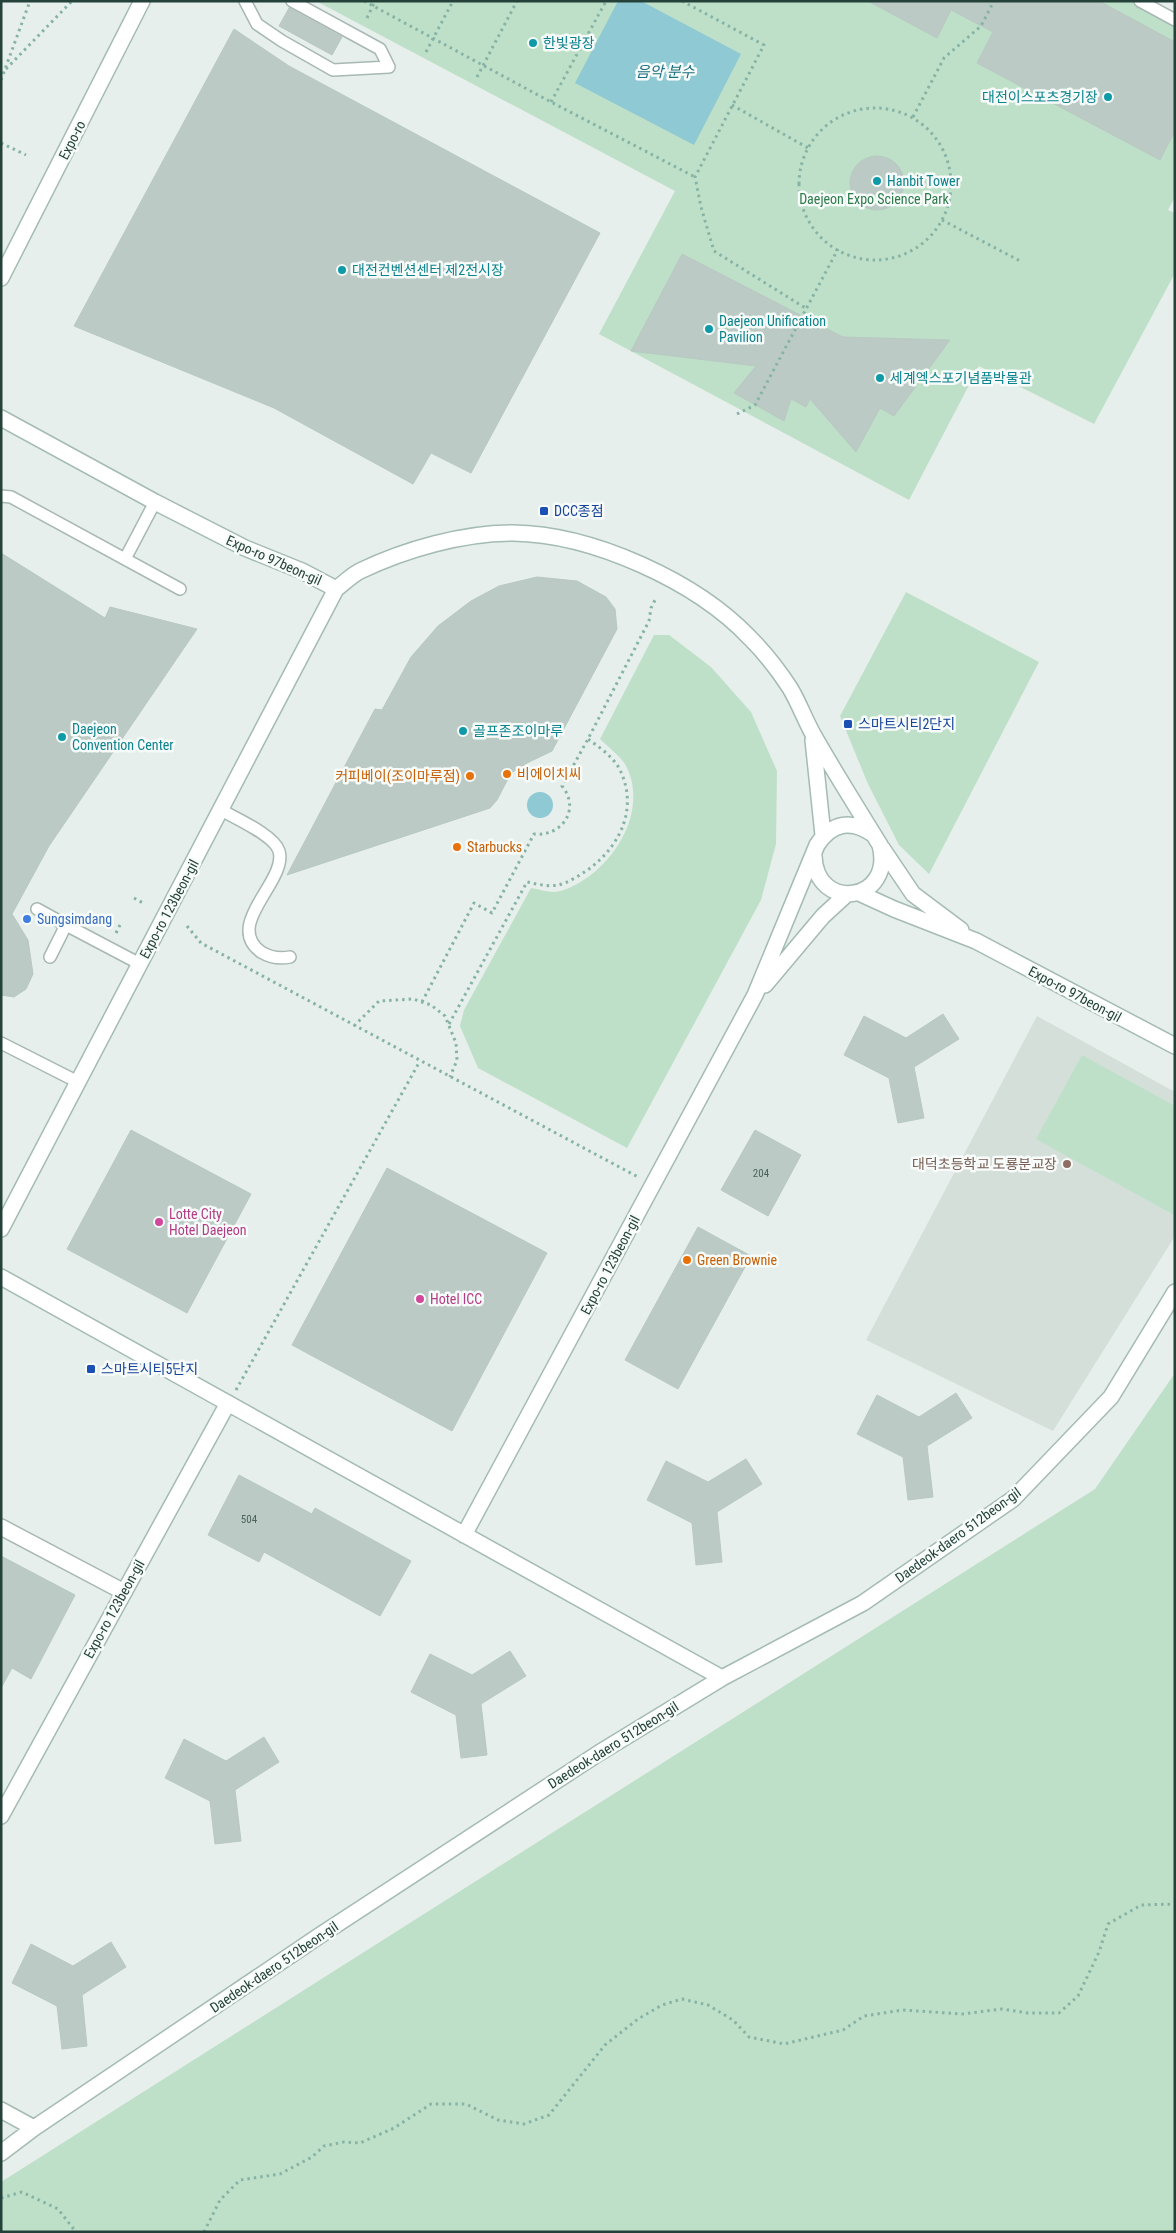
<svg xmlns="http://www.w3.org/2000/svg" width="1176" height="2233" font-family="'Roboto Condensed','Noto Sans KR',sans-serif">
<style>
.built{fill:#d4dfda}
.green{fill:#bfe0c8}
.water{fill:#8ec9d4}
.building{fill:#bbcac4;stroke:#b8c9c2}
.lines{fill:none;stroke-linecap:round;stroke-linejoin:round}
.lane-casing{stroke:#a8b8b2;stroke-width:14}
.street-casing{stroke:#a8b8b2;stroke-width:18}
.secondary-casing{stroke:#a4bbb3;stroke-width:18}
.path{stroke:#86b3a5;stroke-width:3;stroke-dasharray:2.5 4;stroke-linecap:butt}
.lane{stroke:#fff;stroke-width:11}
.street{stroke:#fff;stroke-width:15}
.secondary{stroke:#fff;stroke-width:15}
.culture-dot{fill:#0f9aa8;stroke:#f7fbf9;stroke-width:2}
.transit-dot{fill:#1a4fb4;stroke:#f7fbf9;stroke-width:2}
.food-dot{fill:#e8710a;stroke:#f7fbf9;stroke-width:2}
.shop-dot{fill:#3f7fe0;stroke:#f7fbf9;stroke-width:2}
.education-dot{fill:#8d6e63;stroke:#f7fbf9;stroke-width:2}
.hotel-dot{fill:#d1479c;stroke:#f7fbf9;stroke-width:2}
.labels{text-anchor:middle;dominant-baseline:central;stroke-width:5;stroke-linejoin:round;paint-order:stroke}
.number-label{font-size:11px;fill:#4a645c}
.culture-label{font-size:14px;fill:#0d838f;stroke:#f7fbf9;text-anchor:start}
.street-label{font-size:14px;fill:#24423a;stroke:#f7fbf9}
.park-label{font-size:14px;fill:#2d7a4b;stroke:#f7fbf9}
.transit-label{font-size:14px;fill:#164399;stroke:#f7fbf9;text-anchor:start}
.food-label{font-size:14px;fill:#c56008;stroke:#f7fbf9;text-anchor:start}
.shop-label{font-size:14px;fill:#366cbe;stroke:#f7fbf9;text-anchor:start}
.education-label{font-size:14px;fill:#785e54;stroke:#f7fbf9;text-anchor:end}
.hotel-label{font-size:14px;fill:#b23c85;stroke:#f7fbf9;text-anchor:start}
.water-label{font-size:15px;font-style:italic;fill:#1c6f80;stroke:#f7fbf9}
</style>
<rect width="100%" height="100%" fill="#e6efeb"/>
<path class="built" d="M1037,1016L1175,1092V1236L1053,1431L866,1340Z"/>
<path class="green" d="M316,1H1145L1175,16V197L1168,210L1175,213V273L1094,424L979,366L909,500L599,334L675,191Z
M906,592L1039,662L929,874L899,845L868,784L840,716Z
M654,635H669L711,667L751,712L777,771L776,844L761,900L627,1148L478,1068L460,1026L464,1010L531,888C538,889 547,892 554,892C565,891 576,885 585,879C620,856 648,805 625,764C619,755 608,747 600,739Z
M1082,1055L1175,1106L1174,1215L1036,1139Z
M1175,1373V2232H1V2182L1095,1489Z"/>
<path class="water" d="M618,1H641L741,54L694,145L575,83Z
M527 805a13 13 0 1 1 26 0a13 13 0 1 1-26 0Z"/>
<path class="building" d="M868,1H1099L1175,42V131L1160,160L977,63L993,32L951,10L937,38Z
M289,8L342,37L332,55L279,26Z
M234,29L289,66L600,233L471,473L431,453L413,484L274,408L74,326Z
M850 183a27 27 0 1 1 54 0a27 27 0 1 1-54 0Z
M682,254L843,337L950,340L894,416L880,408L856,452L810,399L806,407L791,399L784,421L734,393L756,366L631,351Z
M1,553L105,618L110,607L197,629L49,846L12,914L28,940L33,974L26,989L14,997L1,995Z
M537,577L577,581L606,597L615,609L617,629L552,751L529,762L511,773L497,800L490,808L287,875L375,709L382,710L411,657L438,626L471,601L499,586Z
M943,1014L959,1039L914,1067L924,1118L898,1123L889,1078L844,1055L864,1016L906,1038Z
M131,1130L251,1194L187,1313L67,1249Z
M755,1130L801,1155L768,1216L721,1190Z
M387,1168L547,1253L452,1431L292,1345Z
M698,1227L751,1256L678,1389L625,1360Z
M956,1393L972,1418L927,1446L933,1497L908,1500L903,1457L857,1434L877,1395L919,1417Z
M746,1459L762,1484L717,1512L722,1562L696,1565L692,1523L647,1500L666,1461L708,1482Z
M239,1475L312,1514L315,1508L411,1561L380,1616L264,1552L259,1562L208,1535Z
M1,1556L75,1595L31,1679L12,1668L1,1688Z
M510,1651L526,1676L481,1704L487,1755L461,1758L456,1715L411,1692L430,1654L472,1675Z
M264,1737L279,1762L235,1790L241,1841L215,1844L210,1801L165,1778L184,1739L226,1761Z
M111,1942L126,1967L82,1995L87,2046L62,2049L57,2006L12,1983L31,1944L73,1966Z"/>
<g class="lines">
<g class="lane-casing">
<path id="lane" d="M245,1L257,24L282,41L333,70L389,67L380,49L292,1
M1140,1L1175,20
M1,496L11,497L180,589
M125,559L155,502
M221,810C235,818 274,835 279,851C288,881 223,924 261,952C271,958 280,959 290,957
M37,909L66,925
M50,957L66,925L140,964
M1,1043L78,1082"/>
</g>
<g class="street-casing">
<path id="street" d="M1,1527L124,1592"/>
</g>
<g class="secondary-casing">
<path id="secondary" d="M1,278L142,1
M1,418L155,502L245,548L302,571L336,589
M813,740L823,835
M882,848L913,894L961,930
M859,893L894,909L976,941L1175,1046
M765,985L823,916L847,894
M1,1229L336,589C344,583 352,575 360,571C406,549 463,533 513,533C592,534 696,581 750,638C764,652 779,671 790,688C799,703 805,720 814,736C835,773 858,809 880,845C895,902 816,913 814,856
M1,1277L722,1678
M464,1535L755,995L817,845C832,822 852,819 874,835
M1,1816L228,1403
M1,2110L34,2128
M1,2153L34,2128L322,1934L599,1753L722,1678L863,1603L1013,1499L1111,1397L1175,1292"/>
</g>
<path class="path" d="M364,1L551,102L695,177
M682,1L764,45L695,177L701,207L714,251L807,309
M367,18L375,1
M426,52L453,1
M6,69L72,1
M477,77L517,1
M1,80L30,1
M551,102L606,1
M732,105L808,148
M799 184a76 76 0 1 1 152 0a76 76 0 1 1-152 0Z
M913,117L944,58L981,26L994,1
M1,143L26,155
M942,220L1022,262
M737,414L755,405L838,249
M134,898L145,904
M187,926L201,943L638,1177
M116,933L120,925
M422,1002L474,903L492,913L534,834C562,837 581,809 562,786L588,739L649,621L651,608L655,600
M449,1024L527,882C537,884 548,887 558,885C568,883 580,875 589,869C621,845 639,807 619,768C612,756 599,747 588,739
M354,1026L379,1001L413,999L431,1005L445,1016L456,1043L457,1060L450,1077
M236,1390L420,1061
M1,2198L22,2192L58,2209L76,2232
M204,2232L220,2200L240,2180L280,2174L312,2157L324,2146L344,2142L360,2143L394,2128L431,2104H466L498,2120L524,2124L549,2115L605,2045L638,2019L662,2005L682,1999L708,2005L733,2020L749,2037L784,2044L843,2030L864,2016L903,2010L962,2014L1002,2009L1028,2013H1059L1078,1996L1099,1952L1108,1924L1141,1905L1175,1904"/>
<use href="#lane" class="lane"/>
<use href="#street" class="street"/>
<use href="#secondary" class="secondary"/>
</g>
<g class="culture-dot">
<circle cx="533" cy="43" r="5"/>
<circle cx="1108" cy="97" r="5"/>
<circle cx="877" cy="181" r="5"/>
<circle cx="342" cy="270" r="5"/>
<circle cx="709" cy="329" r="5"/>
<circle cx="880" cy="378" r="5"/>
<circle cx="463" cy="731" r="5"/>
<circle cx="62" cy="737" r="5"/>
</g>
<g class="transit-dot">
<rect x="539" y="506" width="10" height="10" rx="2.5"/>
<rect x="843" y="719" width="10" height="10" rx="2.5"/>
<rect x="86" y="1364" width="10" height="10" rx="2.5"/>
</g>
<g class="food-dot">
<circle cx="507" cy="774" r="5"/>
<circle cx="470" cy="776" r="5"/>
<circle cx="457" cy="847" r="5"/>
<circle cx="687" cy="1260" r="5"/>
</g>
<circle class="shop-dot" cx="27" cy="919" r="5"/>
<circle class="education-dot" cx="1067" cy="1164" r="5"/>
<g class="hotel-dot">
<circle cx="159" cy="1222" r="5"/>
<circle cx="420" cy="1299" r="5"/>
</g>
<g class="labels">
<g class="number-label">
<text x="761" y="1173">204</text>
<text x="249" y="1519">504</text>
</g>
<g class="culture-label">
<text x="543" y="43">한빛광장</text>
<text x="1098" y="97" text-anchor="end">대전이스포츠경기장</text>
<text x="887" y="181">Hanbit Tower</text>
<text x="352" y="270">대전컨벤션센터 제2전시장</text>
<text x="719" y="321">Daejeon Unification<tspan x="719" dy="16">Pavilion</tspan></text>
<text x="890" y="378">세계엑스포기념품박물관</text>
<text x="72" y="729">Daejeon<tspan x="72" dy="16">Convention Center</tspan></text>
<text x="473" y="731">골프존조이마루</text>
</g>
<g class="street-label">
<text transform="translate(72 140) rotate(-63)">Expo-ro</text>
<text transform="translate(274 560) rotate(24)">Expo-ro 97beon-gil</text>
<text transform="translate(169 909) rotate(-62)">Expo-ro 123beon-gil</text>
<text transform="translate(1075 994) rotate(28)">Expo-ro 97beon-gil</text>
<text transform="translate(610 1265) rotate(-62)">Expo-ro 123beon-gil</text>
<text transform="translate(958 1535) rotate(-36)">Daedeok-daero 512beon-gil</text>
<text transform="translate(114 1609) rotate(-61)">Expo-ro 123beon-gil</text>
<text transform="translate(613 1745) rotate(-32)">Daedeok-daero 512beon-gil</text>
<text transform="translate(274 1967) rotate(-34)">Daedeok-daero 512beon-gil</text>
</g>
<g class="park-label">
<text x="874" y="199">Daejeon Expo Science Park</text>
</g>
<g class="transit-label">
<text x="554" y="511">DCC종점</text>
<text x="858" y="724">스마트시티2단지</text>
<text x="101" y="1369">스마트시티5단지</text>
</g>
<g class="food-label">
<text x="517" y="774">비에이치씨</text>
<text x="460" y="776" text-anchor="end">커피베이(조이마루점)</text>
<text x="467" y="847">Starbucks</text>
<text x="697" y="1260">Green Brownie</text>
</g>
<g class="shop-label">
<text x="37" y="919">Sungsimdang</text>
</g>
<g class="education-label">
<text x="1057" y="1164">대덕초등학교 도룡분교장</text>
</g>
<g class="hotel-label">
<text x="169" y="1214">Lotte City<tspan x="169" dy="16">Hotel Daejeon</tspan></text>
<text x="430" y="1299">Hotel ICC</text>
</g>
<g class="water-label">
<text x="665" y="72">음악 분수</text>
</g>
</g>
<rect width="1176" height="2233" fill="none" stroke="#24423a" stroke-width="5"/>
</svg>
